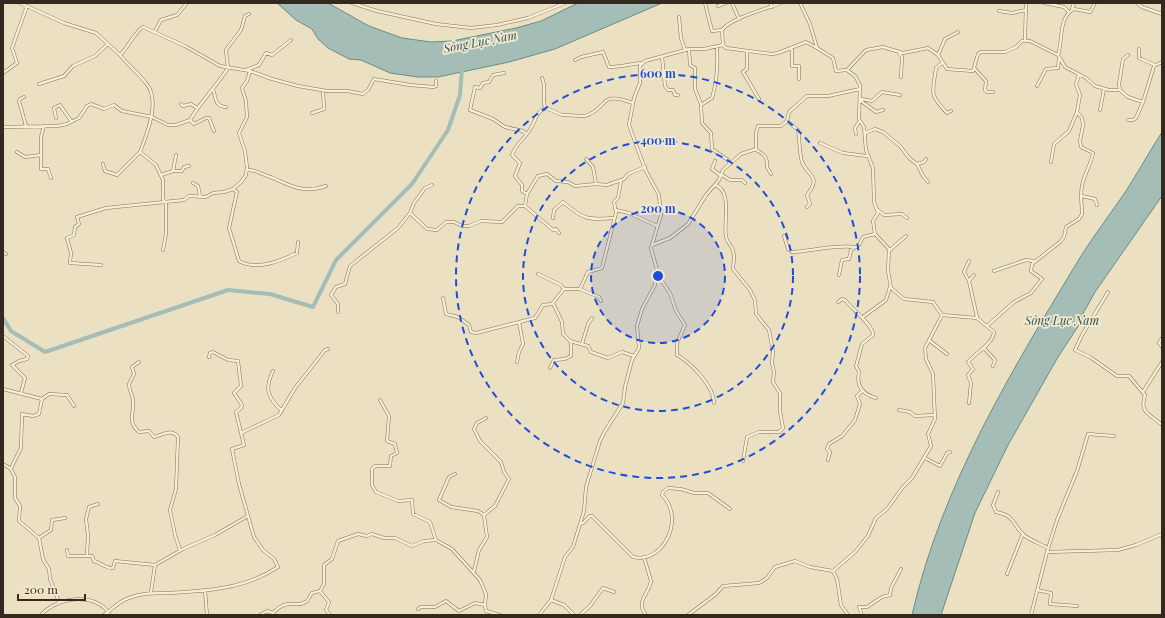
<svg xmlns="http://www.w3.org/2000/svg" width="1165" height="618" font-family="'Playfair Display',serif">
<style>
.water{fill:#a4beb7;stroke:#6c8b84}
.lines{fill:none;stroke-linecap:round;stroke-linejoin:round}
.river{stroke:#a4beb7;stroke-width:4}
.minor-casing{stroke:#84715a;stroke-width:3.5}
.minor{stroke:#f6edd4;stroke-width:2.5}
.ring{fill:none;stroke:#1d4ed8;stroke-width:2;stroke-dasharray:7 5}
.labels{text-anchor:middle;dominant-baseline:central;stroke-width:3.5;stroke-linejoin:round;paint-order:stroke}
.water-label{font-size:12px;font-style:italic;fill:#2e5352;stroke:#f3ead1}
.centre{fill:#1d4ed8;stroke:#f3ead1;stroke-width:2}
.ring-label{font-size:12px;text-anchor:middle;font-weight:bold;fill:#1d4ed8;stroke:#f3ead1;stroke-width:3.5;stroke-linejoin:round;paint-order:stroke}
</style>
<rect width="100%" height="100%" fill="#ebe0c2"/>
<path class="water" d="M277,3H328L369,26L402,38L431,42L452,41L516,28L541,21L578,3H662L555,49L509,62L438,77H418L390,73L361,60L349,59L328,48L318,39L312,29L296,20Z
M1162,132V196L1095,292L1080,319L1079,325L1058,357L1008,445L975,513L941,615H912C942,484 1012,370 1081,256C1095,234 1111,213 1126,191C1138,172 1150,151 1162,132Z"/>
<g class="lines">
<path class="river" d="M3,318L11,331L45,352L228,290L270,294L313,307L336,260L412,184L448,130L460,95L462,67"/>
<g class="minor-casing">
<path id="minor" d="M20,3L64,23L96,33L120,55C126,50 138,28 143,27L185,46L220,66L250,71L272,79L298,86L327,91H347L363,94L368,90L374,79L410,85L434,87L436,86V81
M352,3L377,11L436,24L471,28L497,25L528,18L565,3
M705,3L712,31L722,30
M732,3L739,19
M770,3L772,7
M800,3L810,24L817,48L833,58L836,71L847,70L866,50L883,47L903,53L928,48L938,55L947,69L973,71L978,54L981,52H1005L1016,47L1022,41H1030L1058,55L1065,67L1086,78L1095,86L1109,90H1120L1128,97L1143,102L1154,66L1162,62
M1044,3L1064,7L1069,12
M1137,3L1142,7L1162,14
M718,6L726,3
M1072,9L1074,3
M999,11L1012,13L1026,10
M679,17L681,38L685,50
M155,31L161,20L177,15L187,3
M1025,41L1026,3
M723,45L726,48L772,54L778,53L806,42L817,48
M717,46C718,64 717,82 712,98L701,105L702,123L711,133L712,149L728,160L730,164
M689,49L690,65L695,68V89L701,104
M790,49L792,50V66H799V79
M1139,49V58L1155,65
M747,51V69L743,72L759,99
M899,53L902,57L901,77
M120,55C128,65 138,73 146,83C161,100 147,134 140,152L156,165L163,180V199L166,204V234L163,250
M938,55L945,39L958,32
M1058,55C1063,41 1058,17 1074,9L1090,12L1095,3
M662,57L665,86L668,90H673L675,95H678
M575,60L581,57L603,52L609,67C620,67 630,64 642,63
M942,63L936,68C933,93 928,93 947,113L951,111
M975,69L986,81L985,90L987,92H993
M246,70L259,65L266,53L272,55L291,40
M847,70L855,76L860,85L859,119L864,127L866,150L873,168L874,202L878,213L873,221L875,234L889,249L888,271L891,288L904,299L933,302L942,315L977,318L994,332C993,344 975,353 968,362L973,369L968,375L971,383L969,403
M3,73L17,63L12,48L27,6
M504,73L493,75L489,82L483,83L480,88L475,87L470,110L493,119L505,127L523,131L526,134
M542,78C547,88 542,97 545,108
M39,84L64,76L73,66L95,56L108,44
M1037,86L1046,69L1058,68L1059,58
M213,89C216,97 214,106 226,107
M1120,90L1119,84L1123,59L1128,55
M24,97L20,99L19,101L26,126
M861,99L872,101L882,92L900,95
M861,101L876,112L883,110
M181,104L183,106L191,104L197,108
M1100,110L1104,89
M312,113L324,109L323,90
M56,118L54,108L60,105L71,121
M190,120L194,124L206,118H209L214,131
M1128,120H1133L1136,118L1143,102
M44,126L41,137V169H48L51,178
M3,127L57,126L67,124L79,118L87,106L91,104L104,109L114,105L122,111L152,117L168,125H176L190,120C201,101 216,87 228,68L226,50L241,30L245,16L249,14
M865,133L875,129L883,132L900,146L909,158L917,164L923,176L928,182
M856,134L855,128L859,122
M820,143L843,153L867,156
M756,150C764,154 768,157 767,167L771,174
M17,152L25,157L41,155
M586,159L593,167L596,184
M715,161L712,169L721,176
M1051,162L1054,144L1069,131L1077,112
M103,164L105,171L117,175L140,152
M917,164L924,162L926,159
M247,170C254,169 259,173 265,175C288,183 299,195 326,186
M173,171L176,155
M161,175L173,171H182L184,167L189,166
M722,175L730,180H742L745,183
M193,183L198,186L200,196
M715,185C733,191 723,223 726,237C727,242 730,244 732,248C736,256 733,261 733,269L750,290L755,300L756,314L769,330L773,351L772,363L774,372L773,382L780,393V411L783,428L779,432H759L747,437L743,461
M233,189L237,192L229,228L239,261C257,271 280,261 297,253L298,242
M527,194L522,191V185L515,176L520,163L512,155C516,143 525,139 531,128C536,120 536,111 546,108L562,115L585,116C610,108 597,90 633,103
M1082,196L1095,199L1097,205
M807,207L810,204L807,195C822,176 808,177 802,162C799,152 800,140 798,130L787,121L789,112L807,96H828L860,89
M616,210L629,213L657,226
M878,210L884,215L902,214L907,218
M410,213L414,203L425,188L432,185
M553,218L554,210L563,202C584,220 588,220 614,218
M559,233L556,229L553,230L525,206L527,194L538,176L547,174L556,181L568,182L575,186L596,184L607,185L624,179L628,174L645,167
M784,236L788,249L792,252C814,251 833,244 857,247
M652,245L670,238L688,224L706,195L719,180L723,170L741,154L756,149V133L758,126H781L787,121
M890,250L906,236
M3,252L6,254
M969,261L964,272L969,281
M101,265L70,263L71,253L67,238L74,235L75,227L79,224L77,217L106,208L184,200L189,196L206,197L213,193L224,192L233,189L241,182L246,175L247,167L245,151L239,133L247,117L246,101L242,88L247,81L250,71
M994,271L1026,260L1034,261
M538,274L561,285L564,289
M839,275L842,260L849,259L851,250L859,245L863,237L875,234
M974,275L969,281L977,317
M656,279L661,280L670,293L676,311L685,325L677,343V355C691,363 714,386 714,403
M580,289L599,297L601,301
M1108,292L1082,335L1075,350L1090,357L1117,376H1129L1145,395C1139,413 1150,414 1162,425
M443,298L446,314L458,317L469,325L471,332L476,333L535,318L543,305L552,304L564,289H580L588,272L602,268L616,213L614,202L618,198L621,181
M838,302L842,299L845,300C851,308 874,326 873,335L862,344L856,366L859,372C856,386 862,394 876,398
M553,303L562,322L563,334L570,341L588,346L591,352L608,358L622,352L634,356
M338,312V304L331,295L336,287L345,284L350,266L398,228L410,213L427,229L437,230L446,222H454L462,226H469L481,221L502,222L518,206H525
M863,317L886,300L890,287
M988,325L1014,302L1031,293L1042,279L1031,271L1032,264L1060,242L1064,237L1066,227L1079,219L1082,214C1082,205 1080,195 1082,186C1084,174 1091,165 1093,153L1081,147L1080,141L1083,125L1082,118L1077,112L1080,95L1076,84L1079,75
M3,336L28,356L27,359L19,361L12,365L25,378L21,393
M1162,338L1159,343L1162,347
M930,341L947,354
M582,344L588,324L592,318
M984,348L995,360L993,366
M209,357L210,353L213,352L228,360L238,361L241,386L234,393L242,405L241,408L236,412L241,433
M139,362L132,367L134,374L129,384C129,390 132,394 133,400C135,412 126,421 139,432L149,431L154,437C162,435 172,428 178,437L176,489L170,510L175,535L180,550
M517,362L519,352L523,344L519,322
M550,368L554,360L565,359L571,356V342
M273,371C264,389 268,398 282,411
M3,389L42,399L49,394L67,395L74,406
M1143,392L1162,362
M380,400L389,416L387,441L395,444L397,453L391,456L390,466H375L372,469V485L376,492L398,501L412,500L413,514L430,522L436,540L452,549L480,580L486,594L485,605L486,611L500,615
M899,410L910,412L915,416L935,415
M1114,436L1088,434L1077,471L1057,520L1047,552L1118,550L1136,545L1162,534
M925,458L940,466L947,453L950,452
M828,460L830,452L827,449L829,444L842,436L855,420L860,404L857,396L862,391
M3,464L11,469L15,477V498L20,506L19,521L39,538L43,559L49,569L50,579L59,602
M11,468L21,448L22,414L33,416L39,414L42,399
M455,474L449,477L439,500L451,507L478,511L484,515
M998,492L993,505L996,512C1017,516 1012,526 1025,536C1032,541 1041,544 1048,548
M580,524L583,523L590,516H592L633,557C663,564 686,519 662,495L663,492L668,488L681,489L694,493H708L730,509
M39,538L51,530L52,520L65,518
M67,550L68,556H92L94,561C101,563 107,569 113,568L115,561L155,565L183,549L215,535L248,516
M87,556L88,535L86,519L89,507L98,504
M644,557L651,581C649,594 635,601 646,615
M474,571L479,550L487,537L484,515L495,506L509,479L504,472L501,462L480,441L474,429L477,423L486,418
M833,571L837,579L841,605L848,615
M1007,574L1022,536L1024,535
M205,590L207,615
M1037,590L1051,593L1050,604L1077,606
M320,591L329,602L326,610L330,615
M151,592L155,565
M551,600L564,605L574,615
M418,609L421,607H435L446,601L459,611L475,603L485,605
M41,615C56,597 97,591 110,615
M104,615C112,609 119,601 129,598C146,592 152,594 168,593C206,591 245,589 278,567L274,559L263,550L254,537L239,484L232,449L244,445L241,433L279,415L295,388L325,350L328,349
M260,615L267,611L273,613C289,596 295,610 307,601C309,599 310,595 312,593L320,591L324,584V565L332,559L338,541L358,534L367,536L372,534L384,538H395L412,546L424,541L436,540
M539,615L551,600L565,557L573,547L584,511L586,487L600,441L605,431L623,403L625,387L632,360L639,348L637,326L642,309L655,285L657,270L651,248L661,215L659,195L645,169L629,125L634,98L640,83V66L645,61L689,49H704L723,45L722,30C731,18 766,9 781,3
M580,615L590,606L603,588L614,592
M688,615L716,594L723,586L759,583L767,578L775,567L795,561L810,567L833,571L855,552L868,536L876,518L887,509L903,487L912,478L931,446L928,434L935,419L933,374L926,359L925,348L942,315
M862,615L859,607H867L882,597L890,595L891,588L901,569
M1031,615L1047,552"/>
</g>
<use href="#minor" class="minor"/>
</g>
<circle cx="658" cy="276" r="67" fill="#1d4ed8" fill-opacity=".12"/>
<g class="ring">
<circle cx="658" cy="276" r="67"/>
<circle cx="658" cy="276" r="135"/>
<circle cx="658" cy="276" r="202"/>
</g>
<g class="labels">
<g class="water-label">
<text transform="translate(480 41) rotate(-11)">Sông Lục Nam</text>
<text x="1062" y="320">Sông Lục Nam</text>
</g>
</g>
<circle cx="658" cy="276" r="6" class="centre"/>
<g class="ring-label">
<text x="658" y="78">600 m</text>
<text x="658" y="145">400 m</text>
<text x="658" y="213">200 m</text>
</g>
<rect width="1165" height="618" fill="none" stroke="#34291e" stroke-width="8"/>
<path d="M18 594v6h67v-6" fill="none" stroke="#34291e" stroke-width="2"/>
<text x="24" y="594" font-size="12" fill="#34291e" stroke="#f3ead1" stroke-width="3" paint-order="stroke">200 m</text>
</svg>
